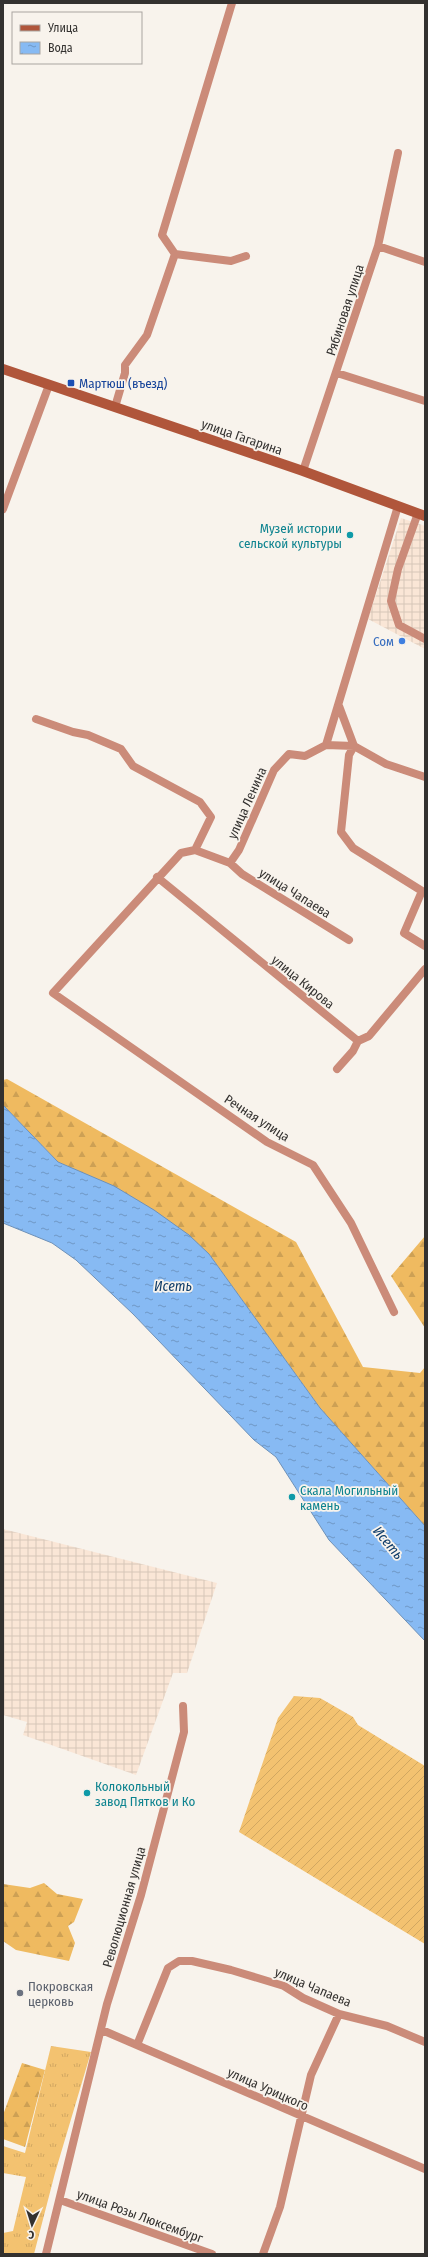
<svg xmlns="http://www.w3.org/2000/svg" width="428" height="2257" font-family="'Fira Sans Condensed',sans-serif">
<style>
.industrial{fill:url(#industrial-grid)}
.grass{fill:url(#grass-tufts)}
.forest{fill:url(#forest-firs)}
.garden{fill:url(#garden-furrows)}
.water{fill:url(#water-ripples);stroke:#6e91b8}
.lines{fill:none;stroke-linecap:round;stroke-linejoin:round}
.minor{stroke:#cb8b79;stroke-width:8}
.secondary{stroke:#b0563b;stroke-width:10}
.transit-dot{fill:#1a4fb4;stroke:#f8f3ec;stroke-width:1.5}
.culture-dot{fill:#0f9aa8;stroke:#f8f3ec;stroke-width:1.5}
.shop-dot{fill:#3f7fe0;stroke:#f8f3ec;stroke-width:1.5}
.worship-dot{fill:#6b7280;stroke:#f8f3ec;stroke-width:1.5}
.labels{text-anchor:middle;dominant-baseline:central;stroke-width:3.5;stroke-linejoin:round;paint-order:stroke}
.street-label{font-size:13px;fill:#33312f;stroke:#f8f3ec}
.transit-label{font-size:13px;fill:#164399;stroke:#f8f3ec;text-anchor:start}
.culture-label{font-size:13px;fill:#0d838f;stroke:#f8f3ec;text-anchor:start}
.shop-label{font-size:13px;fill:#366cbe;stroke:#f8f3ec;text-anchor:end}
.worship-label{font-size:13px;fill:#5b616d;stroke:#f8f3ec;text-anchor:start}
.water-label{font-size:14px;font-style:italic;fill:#0f3d6a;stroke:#f8f3ec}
</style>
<defs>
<pattern id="industrial-grid" width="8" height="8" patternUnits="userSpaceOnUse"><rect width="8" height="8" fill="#fae6d6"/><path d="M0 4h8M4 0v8" fill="none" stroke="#d7c6b8"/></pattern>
<pattern id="grass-tufts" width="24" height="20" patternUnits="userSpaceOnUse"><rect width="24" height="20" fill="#f3c270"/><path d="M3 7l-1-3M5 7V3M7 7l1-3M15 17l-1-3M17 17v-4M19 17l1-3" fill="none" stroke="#d1a761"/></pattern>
<pattern id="forest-firs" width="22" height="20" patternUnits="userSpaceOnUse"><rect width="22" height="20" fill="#efba60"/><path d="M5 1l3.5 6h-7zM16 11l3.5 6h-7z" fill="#cda054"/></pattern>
<pattern id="garden-furrows" width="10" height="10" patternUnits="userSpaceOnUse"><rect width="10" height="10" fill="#f3c270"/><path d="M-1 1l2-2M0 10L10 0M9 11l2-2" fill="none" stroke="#d1a761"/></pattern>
<pattern id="water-ripples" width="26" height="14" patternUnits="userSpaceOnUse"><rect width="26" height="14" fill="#87baf3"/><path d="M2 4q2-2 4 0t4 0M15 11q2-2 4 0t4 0" fill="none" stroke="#6f98c5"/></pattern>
</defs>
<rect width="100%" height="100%" fill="#f8f3ec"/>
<path class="industrial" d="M401,518L425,526V649L368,619Z
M3,1529L217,1583L187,1673H173L136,1775L23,1735L27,1722L3,1715Z"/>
<path class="grass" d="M51,2046L91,2052L55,2173L34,2254H3V2233L13,2231L26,2177L3,2173V2146L25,2153Z"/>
<path class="forest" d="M7,1079L296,1242L363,1367L420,1373L425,1367V1526L320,1408L209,1254L91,1178L58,1162L3,1105V1080Z
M425,1236V1328L391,1276Z
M44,1883L57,1894L83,1899L74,1922L68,1926L75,1943L69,1961L16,1950L3,1941V1884L30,1888Z
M22,2063L45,2070L25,2147L3,2139V2115Z"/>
<path class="garden" d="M294,1696L320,1698L353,1717L358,1725L425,1766V1944L239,1832L278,1718Z"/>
<path class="water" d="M3,1105L58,1162L114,1186L154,1210L189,1235L209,1254L320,1408L425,1526V1641L329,1540L276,1457L254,1440L133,1314L76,1260L52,1243L3,1223Z"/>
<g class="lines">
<path class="minor" d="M232,3L162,235L175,254L231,261L246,256
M378,246L425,262
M337,373L425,401
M115,407L125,373V365L147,335L175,254
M303,471L378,246L398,153
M3,509L49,385
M418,513L398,569L391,601L399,625L425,639
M339,706L354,746L349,755L341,832L353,848L422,891L404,933L425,946
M36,719L73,732L88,735L121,749L133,766L200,802L211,817L195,850
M326,745L354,746L386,764L425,777
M230,863L242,874L349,940
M157,877L358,1041L369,1036L425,969
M337,1069L353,1051L358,1041
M394,1312L351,1223L313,1165L267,1142L53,993L181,853L195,850L230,863L239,850L274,770L289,754L305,756L326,745L398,506
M102,2030L425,2169
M137,2045L168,1968L179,1961H192L231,1970L284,1986L303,1998L339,2014L387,2026L425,2042
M60,2200L212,2254
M46,2254L107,2004L141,1895L184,1732L183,1706
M263,2254L280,2207L311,2075L339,2014"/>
<path class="secondary" d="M3,369L303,471L425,516"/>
</g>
<rect class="transit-dot" x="67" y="379" width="8" height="8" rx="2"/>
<g class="culture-dot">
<circle cx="350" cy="535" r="4"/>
<circle cx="292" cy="1497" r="4"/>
<circle cx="87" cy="1793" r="4"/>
</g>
<circle class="shop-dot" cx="402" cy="641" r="4"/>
<circle class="worship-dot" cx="20" cy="1993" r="4"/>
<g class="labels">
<g class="street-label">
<text transform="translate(345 310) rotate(-72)">Рябиновая улица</text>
<text transform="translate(242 437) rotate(19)">улица Гагарина</text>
<text transform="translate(247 803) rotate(-66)">улица Ленина</text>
<text transform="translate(295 893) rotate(32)">улица Чапаева</text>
<text transform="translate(303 982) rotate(39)">улица Кирова</text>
<text transform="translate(257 1118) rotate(33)">Речная улица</text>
<text transform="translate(124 1907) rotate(-74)">Революционная улица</text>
<text transform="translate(313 1987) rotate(23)">улица Чапаева</text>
<text transform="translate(268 2089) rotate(24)">улица Урицкого</text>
<text transform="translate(140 2216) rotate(20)">улица Розы Люксембург</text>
</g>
<g class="transit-label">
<text x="79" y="383">Мартюш (въезд)</text>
</g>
<g class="culture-label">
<text x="342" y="528" text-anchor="end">Музей истории<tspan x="342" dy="15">сельской культуры</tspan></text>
<text x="300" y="1490">Скала Могильный<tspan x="300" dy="15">камень</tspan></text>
<text x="95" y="1786">Колокольный<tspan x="95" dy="15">завод Пятков и Ко</tspan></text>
</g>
<g class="shop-label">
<text x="394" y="641">Сом</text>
</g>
<g class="worship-label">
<text x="28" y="1986">Покровская<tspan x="28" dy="15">церковь</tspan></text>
</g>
<g class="water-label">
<text x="173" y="1286">Исеть</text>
<text transform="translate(388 1543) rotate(50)">Исеть</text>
</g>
</g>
<rect width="428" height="2257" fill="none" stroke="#33312f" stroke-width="8"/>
<rect x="12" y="12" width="130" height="52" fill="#f8f3ec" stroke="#a9a5a0"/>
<rect x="20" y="25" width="20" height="6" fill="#b0563b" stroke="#a9a5a0"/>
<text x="48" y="32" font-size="12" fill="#33312f">Улица</text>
<rect x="20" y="42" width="20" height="12" fill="url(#water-ripples)" stroke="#a9a5a0"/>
<text x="48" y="52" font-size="12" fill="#33312f">Вода</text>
<g transform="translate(32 2225) rotate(184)" stroke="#f8f3ec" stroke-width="3" paint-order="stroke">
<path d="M0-3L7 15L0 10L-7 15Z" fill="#33312f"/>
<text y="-6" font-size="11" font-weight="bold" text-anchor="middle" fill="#33312f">С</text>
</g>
</svg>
